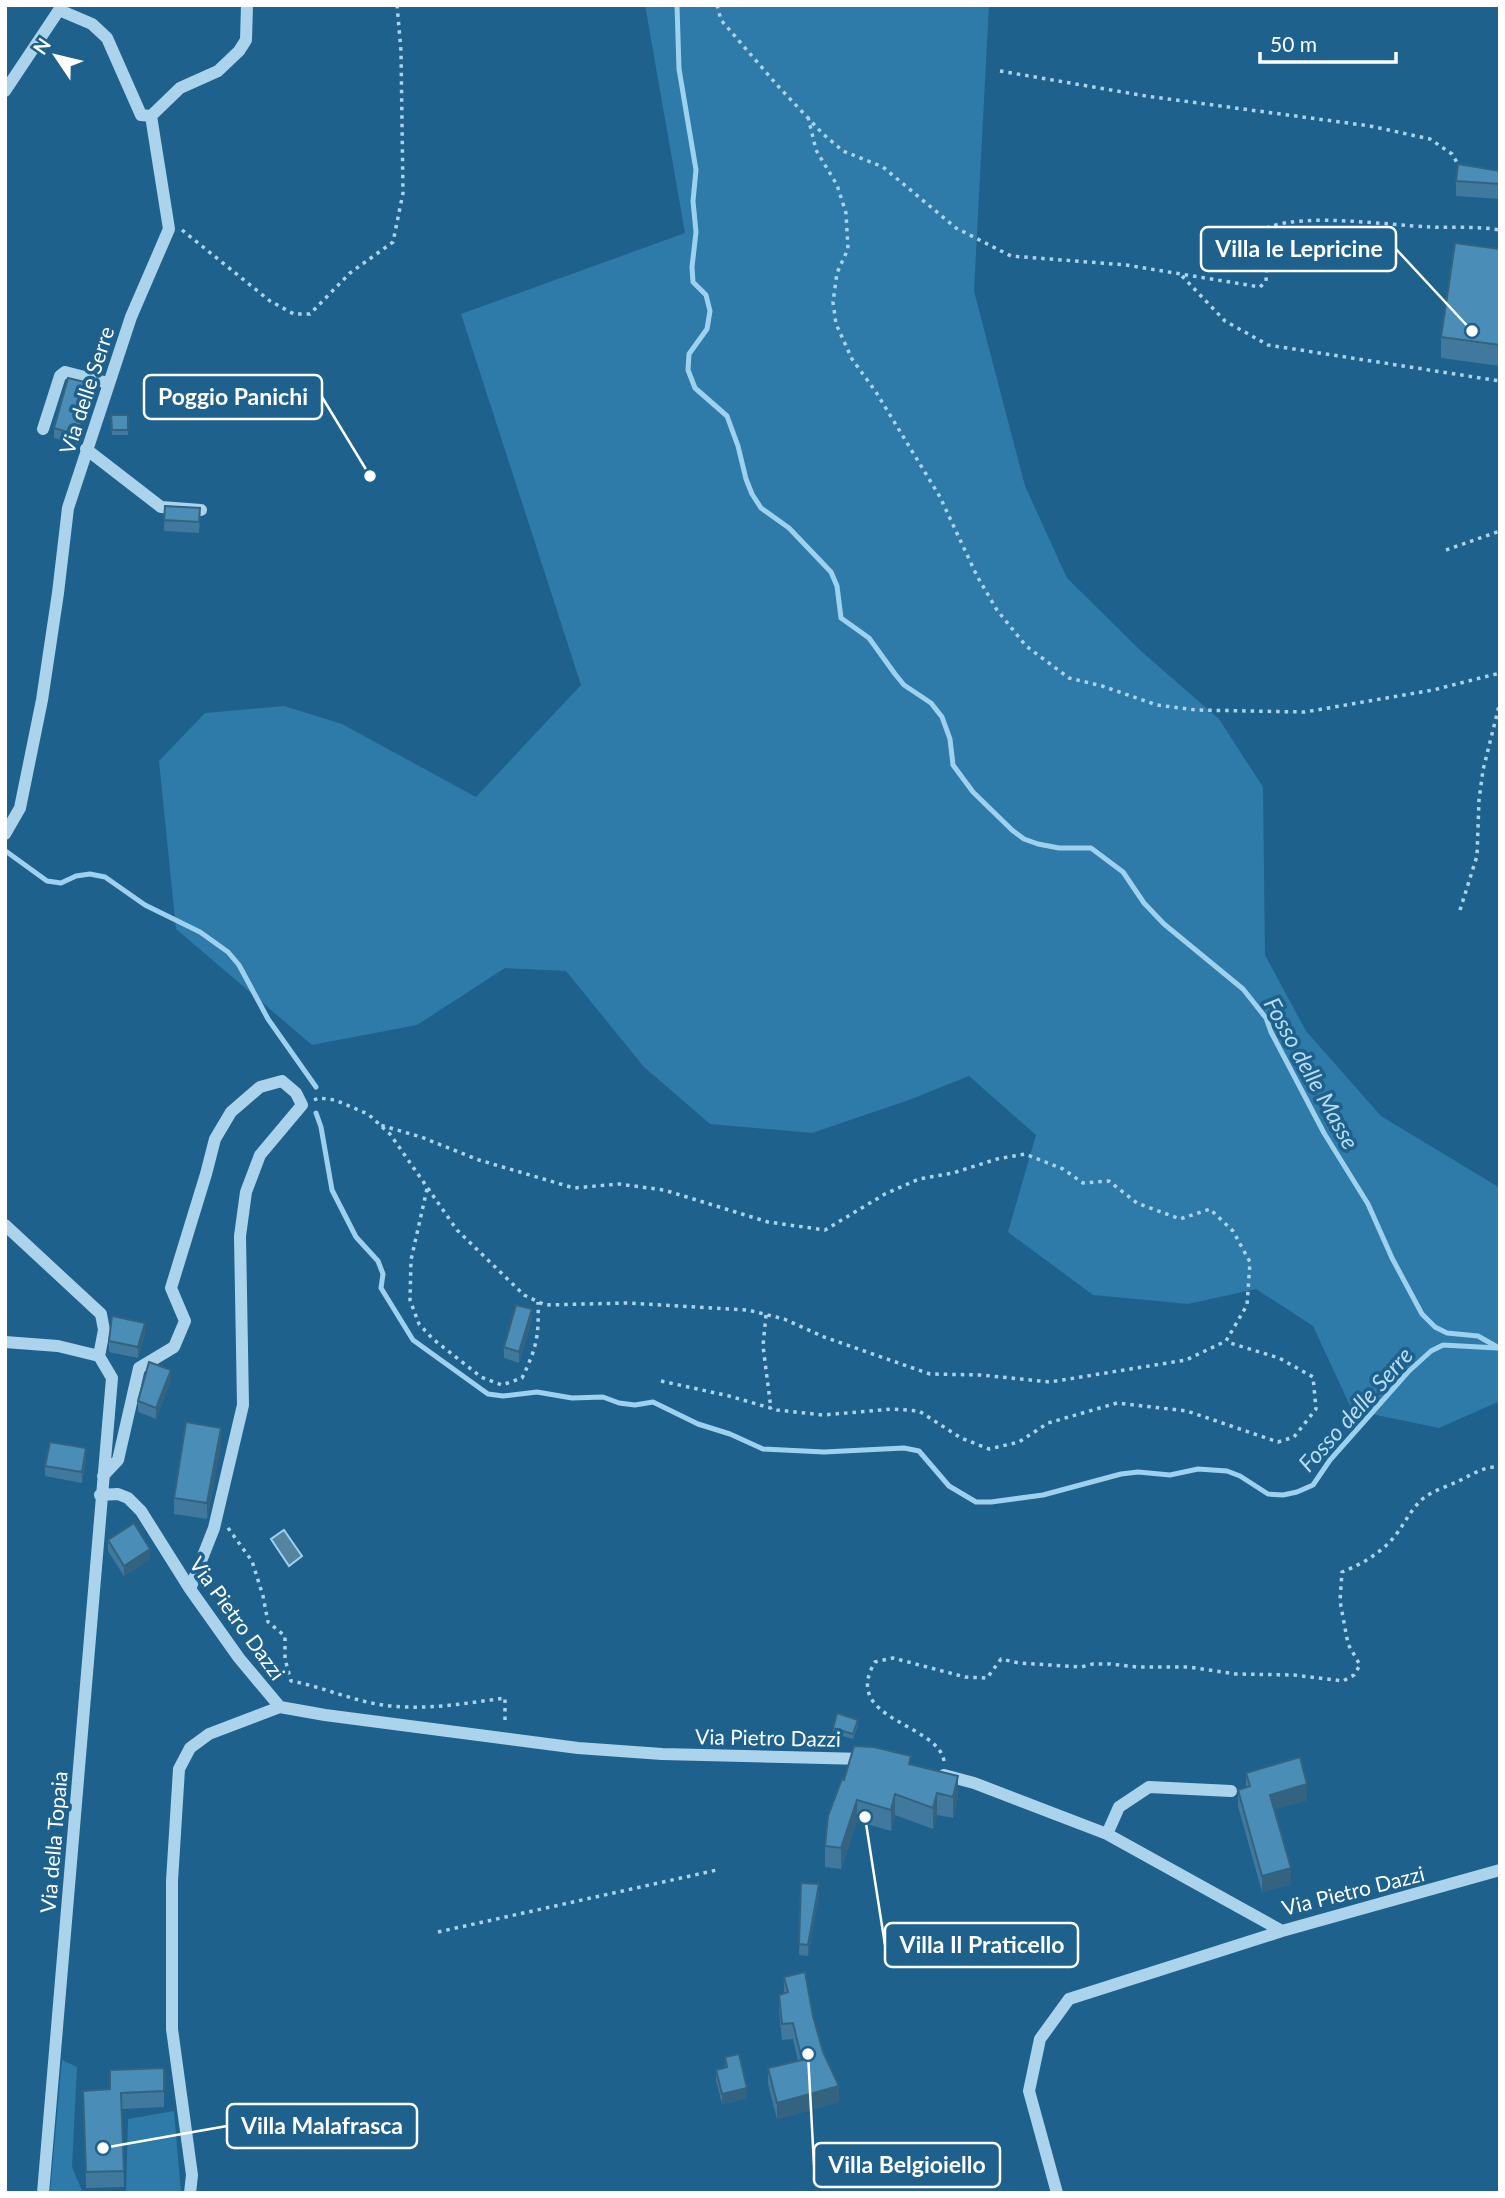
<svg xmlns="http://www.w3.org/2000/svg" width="1505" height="2198" font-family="Lato,sans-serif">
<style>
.green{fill:#2e7aa8}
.water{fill:#5584a1;stroke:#9ed1ee;stroke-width:2}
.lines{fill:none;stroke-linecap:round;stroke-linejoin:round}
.stream{stroke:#9ed1ee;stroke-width:5}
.path{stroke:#abd4ec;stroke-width:3.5;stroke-dasharray:3.5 5;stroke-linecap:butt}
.minor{stroke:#abd4ec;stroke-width:12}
.wall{fill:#40799d}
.shaded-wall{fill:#34637f}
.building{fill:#4a8db6;stroke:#34637f;stroke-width:2}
.labels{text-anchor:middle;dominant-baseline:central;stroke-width:7;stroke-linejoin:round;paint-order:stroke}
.street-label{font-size:21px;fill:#fff;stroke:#1e618d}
.water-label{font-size:23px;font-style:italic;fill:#b7ddf4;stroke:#1e618d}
.leader{fill:none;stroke:#fff;stroke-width:2.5}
.callout-dot{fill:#fff;stroke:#1e618d;stroke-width:2.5}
.callout{fill:#1e618d;stroke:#fff;stroke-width:2.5}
.callout-label{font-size:23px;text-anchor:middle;font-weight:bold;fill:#fff}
</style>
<rect width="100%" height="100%" fill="#1e618d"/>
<path class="green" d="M645,5H989L974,291L1025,486L1067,578L1141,651L1219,719L1263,787L1265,955L1306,1031L1381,1116L1500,1188V1401L1439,1428L1352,1410L1313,1326L1256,1289L1188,1304L1093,1295L1008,1232L1036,1135L969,1076L909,1100L812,1133L710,1124L644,1067L566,971L505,968L417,1025L312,1045L176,929L159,761L205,713L284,706L342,724L476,797L581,685L461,314L685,233Z
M62,2060L77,2067L72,2167L83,2193H50Z
M174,2111L181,2193H126L128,2119Z"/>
<path class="water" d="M284,1530L302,1556L289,1566L271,1539Z"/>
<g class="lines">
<path class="stream" d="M677,5L679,69L696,170L693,201L696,232L692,267L693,282L706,295L710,311L707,329L689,354L688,370L695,388L727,416L738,446L746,479L752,494L761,508L789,528L831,572L837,586L841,618L869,638L895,674L904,685L931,703L942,717L950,739L953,765L973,792L1012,830L1024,839L1038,844L1059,848H1091L1123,872L1144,903L1164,924L1243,989L1266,1018L1271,1032L1324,1133L1368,1204L1392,1258L1422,1314L1435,1327L1447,1333L1478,1336L1499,1348
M7,852L47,881L61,883L76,876L90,874L105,877L145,905L200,932L228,952L239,965L268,1019L316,1087
M316,1113L321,1127L332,1190L356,1237L378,1261L383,1274L381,1288L413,1340L488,1394L503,1396L537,1392L572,1398L603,1397L619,1403L635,1405L653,1402L698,1424L730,1434L763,1449L824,1452L904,1448L919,1451L949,1486L976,1502H991L1043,1495L1121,1474L1138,1472L1170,1475L1198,1469L1227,1471L1240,1476L1268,1494L1283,1495L1297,1492L1313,1485L1330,1460L1408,1372L1431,1351L1443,1345L1497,1348"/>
<path class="path" d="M717,5L721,20L777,85L823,134L843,151L883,167L956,228L1011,256L1126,265L1260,287L1266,281L1269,227C1308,213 1386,225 1430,227C1453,228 1476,226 1500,230
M1000,71L1146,96L1370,126L1430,139L1452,154L1459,166
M808,117L816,150L837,185L846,213L848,249L837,273L833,302L836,324L852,359L876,392L940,497L977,576L997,610L1026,646L1069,678L1102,686L1157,705L1196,710L1305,712L1433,690L1500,673
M182,230L270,301L294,314H310L350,273L393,242L403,193L401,51L397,5
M1182,276L1225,321L1268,345L1500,381
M1446,550L1500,531
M1460,910L1477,856L1479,800L1483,770L1500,702
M314,1100L319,1098L335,1100L368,1114L390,1134L457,1230L524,1295L545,1305L627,1303L748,1310L784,1319L824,1337L930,1374L981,1375L1050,1382L1186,1360L1226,1341L1247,1305L1250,1262L1233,1231L1210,1209L1180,1219L1137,1203L1109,1181L1083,1183L1063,1169L1025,1154L997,1159L953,1173L919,1179L885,1194L825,1230L768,1222L664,1190L619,1184L574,1188L479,1160L421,1137L380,1125
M427,1189L411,1260L410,1300L419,1324L433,1339L481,1377L502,1385L522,1378C537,1347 539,1336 538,1302
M766,1315L763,1346L771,1409
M661,1381L729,1396L777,1410L823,1415L892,1409L919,1411L961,1438L989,1449L1019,1442L1048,1423L1117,1403L1187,1411L1278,1442L1294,1437L1316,1409L1313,1377L1279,1358L1227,1342
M228,1528L252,1561L263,1596L268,1622L285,1636V1659L291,1681C324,1687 357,1703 391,1706C428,1710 468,1703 505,1698V1724
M944,1761C938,1723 840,1720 875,1662L893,1658L965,1677L987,1678L1001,1659L1019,1663L1081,1667L1093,1664H1110L1137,1667H1189L1236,1674L1294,1675L1343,1681L1354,1675L1360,1665L1348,1644L1340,1601L1342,1572C1362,1564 1381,1553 1395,1536C1405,1523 1412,1507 1425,1497C1435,1490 1448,1486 1459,1481C1473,1474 1484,1466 1500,1467
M438,1932L717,1870"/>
<path class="minor" d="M5,91L59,10L92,24L107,38L141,115L151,116
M43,429L60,376L65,372L108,383
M86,449L161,507L201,510
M5,834L20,808L42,700L58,593L68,508L131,317L169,229L151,116L180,88L218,71L239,51L246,40L247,5
M5,1225L101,1314L104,1330L99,1356
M5,1342L58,1346L99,1356L112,1378L43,2193
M103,1476L118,1460L139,1368L174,1347L185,1321L171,1288L206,1174L215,1139L231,1112L260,1087L282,1081L296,1093L302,1105L260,1155L246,1192L240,1236L243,1405L214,1528L190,1589
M100,1495L118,1494L128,1498L141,1511L190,1589L239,1658L280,1707L325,1715L578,1748L662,1754L865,1759
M944,1775L974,1783L1107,1834L1282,1931
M1107,1834L1119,1807L1149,1787L1231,1791
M190,2193L192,2175L172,2029V1881L179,1769L190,1748L209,1734L280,1707
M1057,2193L1029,2091L1040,2039L1069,1999L1282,1931L1500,1870"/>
</g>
<path class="wall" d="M1500,171V199L1456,196V181Z
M1500,249V366L1441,358V337Z
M93,395L78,445L54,438V428Z
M111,415H128V435H112Z
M165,506L200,519L199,533L164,531Z
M532,1320L519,1363L504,1358V1347Z
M145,1334L138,1358L109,1352V1341Z
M171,1380L156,1419L138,1412V1401Z
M221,1444L207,1519L174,1514V1498Z
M86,1459L82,1483L45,1476V1466Z
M108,1540L150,1559L124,1576L108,1551Z
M858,1725L853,1739L833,1733V1728Z
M911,1765L958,1797L953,1818L937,1815L933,1829L895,1815L891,1831L857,1821L841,1869L825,1867V1846L844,1780Z
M1246,1773L1307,1800L1274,1809L1291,1884L1262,1892L1238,1806V1790L1246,1787Z
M801,1883L819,1894L808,1956L799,1955Z
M784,1977L813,2016L839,2102L777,2119L768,2084V2068L798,2061L793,2039L782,2040L779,2011V1995L784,1993Z
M725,2057L747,2098L722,2104L716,2080V2070L725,2068Z
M110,2070L164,2091V2107L122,2109L124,2187L86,2188L83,2091L110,2089Z"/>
<path class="shaded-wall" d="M93,384V395L78,445V435Z
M532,1309V1320L519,1363V1352Z
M145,1323V1334L138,1358V1347Z
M171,1370V1380L156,1419V1408Z
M221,1428V1444L207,1519V1503Z
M86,1448V1459L82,1483V1472Z
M150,1549V1559L124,1576V1566Z
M958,1776V1797L953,1818V1797Z
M1307,1784V1800L1270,1811V1795Z
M937,1793V1815L933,1829V1808Z
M895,1794V1815L891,1831V1810Z
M857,1800V1821L841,1869V1848Z
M1291,1868V1884L1262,1892V1876Z
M819,1884V1894L808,1956V1945Z
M839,2086V2102L777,2119V2103Z
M747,2088V2098L722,2104V2094Z"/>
<path class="building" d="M1458,164L1500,171V184L1456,181Z
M1455,243L1500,249V345L1441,337Z
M68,378L93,384L78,435L54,428Z
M111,415H128V430H112Z
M165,506L200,508L199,522L164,520Z
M516,1305L532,1309L519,1352L504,1347Z
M112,1316L145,1323L138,1347L109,1341Z
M149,1362L171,1370L156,1408L138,1401Z
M186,1422L221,1428L207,1503L174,1498Z
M50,1442L86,1448L82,1472L45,1466Z
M134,1523L150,1549L124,1566L108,1540Z
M837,1713L858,1720L853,1734L833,1728Z
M854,1746L874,1747L911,1756L909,1764L958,1776L953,1797L937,1793L933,1808L895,1794L891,1810L857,1800L841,1848L825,1846L828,1816L842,1779L844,1780Z
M1300,1757L1307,1784L1270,1795L1291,1868L1262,1876L1238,1790L1250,1786L1246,1773Z
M801,1883L819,1884L808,1945L799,1944Z
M805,1972L813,2016L823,2052L839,2086L777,2103L768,2068L802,2060L793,2023L782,2024L779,1995L788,1992L784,1977Z
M739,2054L747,2088L722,2094L716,2070L727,2067L725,2057Z
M164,2068V2091L121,2093L124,2171L86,2172L83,2091L110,2089V2070Z"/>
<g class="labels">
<g class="street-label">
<text transform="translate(86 390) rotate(-72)">Via delle Serre</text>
<text transform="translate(238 1618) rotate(54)">Via Pietro Dazzi</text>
<text transform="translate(768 1737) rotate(1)">Via Pietro Dazzi</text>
<text transform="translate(53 1842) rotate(-85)">Via della Topaia</text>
<text transform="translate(1353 1890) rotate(-14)">Via Pietro Dazzi</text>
</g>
<g class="water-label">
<text transform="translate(1312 1073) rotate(61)">Fosso delle Masse</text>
<text transform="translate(1355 1409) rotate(-48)">Fosso delle Serre</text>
</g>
</g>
<path class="leader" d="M1472 331L1396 249M370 476L322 397M865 1817L885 1945M103 2148L227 2126M808 2054L814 2165"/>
<g class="callout-dot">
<circle cx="1472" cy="331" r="7"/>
<circle cx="370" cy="476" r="7"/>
<circle cx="865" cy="1817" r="7"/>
<circle cx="103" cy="2148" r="7"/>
<circle cx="808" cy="2054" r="7"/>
</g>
<g class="callout">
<rect x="1201" y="227" width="195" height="44" rx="7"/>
<rect x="144" y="375" width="178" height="44" rx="7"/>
<rect x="885" y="1923" width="193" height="44" rx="7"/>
<rect x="227" y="2104" width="190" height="44" rx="7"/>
<rect x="814" y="2143" width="186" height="44" rx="7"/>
</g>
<g class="callout-label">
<text x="1299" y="257">Villa le Lepricine</text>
<text x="233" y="405">Poggio Panichi</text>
<text x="982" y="1953">Villa Il Praticello</text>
<text x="322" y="2134">Villa Malafrasca</text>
<text x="907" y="2173">Villa Belgioiello</text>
</g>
<rect width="1505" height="2198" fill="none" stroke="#ffffff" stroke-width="14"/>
<g transform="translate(56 56) rotate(305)" stroke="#1e618d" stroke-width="5" paint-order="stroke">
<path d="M0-5L12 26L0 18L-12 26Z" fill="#ffffff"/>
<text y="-10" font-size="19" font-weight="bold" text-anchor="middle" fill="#ffffff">N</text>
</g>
<path d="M1260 52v10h136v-10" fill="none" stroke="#ffffff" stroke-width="3.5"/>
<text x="1270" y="52" font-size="21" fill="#ffffff" stroke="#1e618d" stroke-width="5" paint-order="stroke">50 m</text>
</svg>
